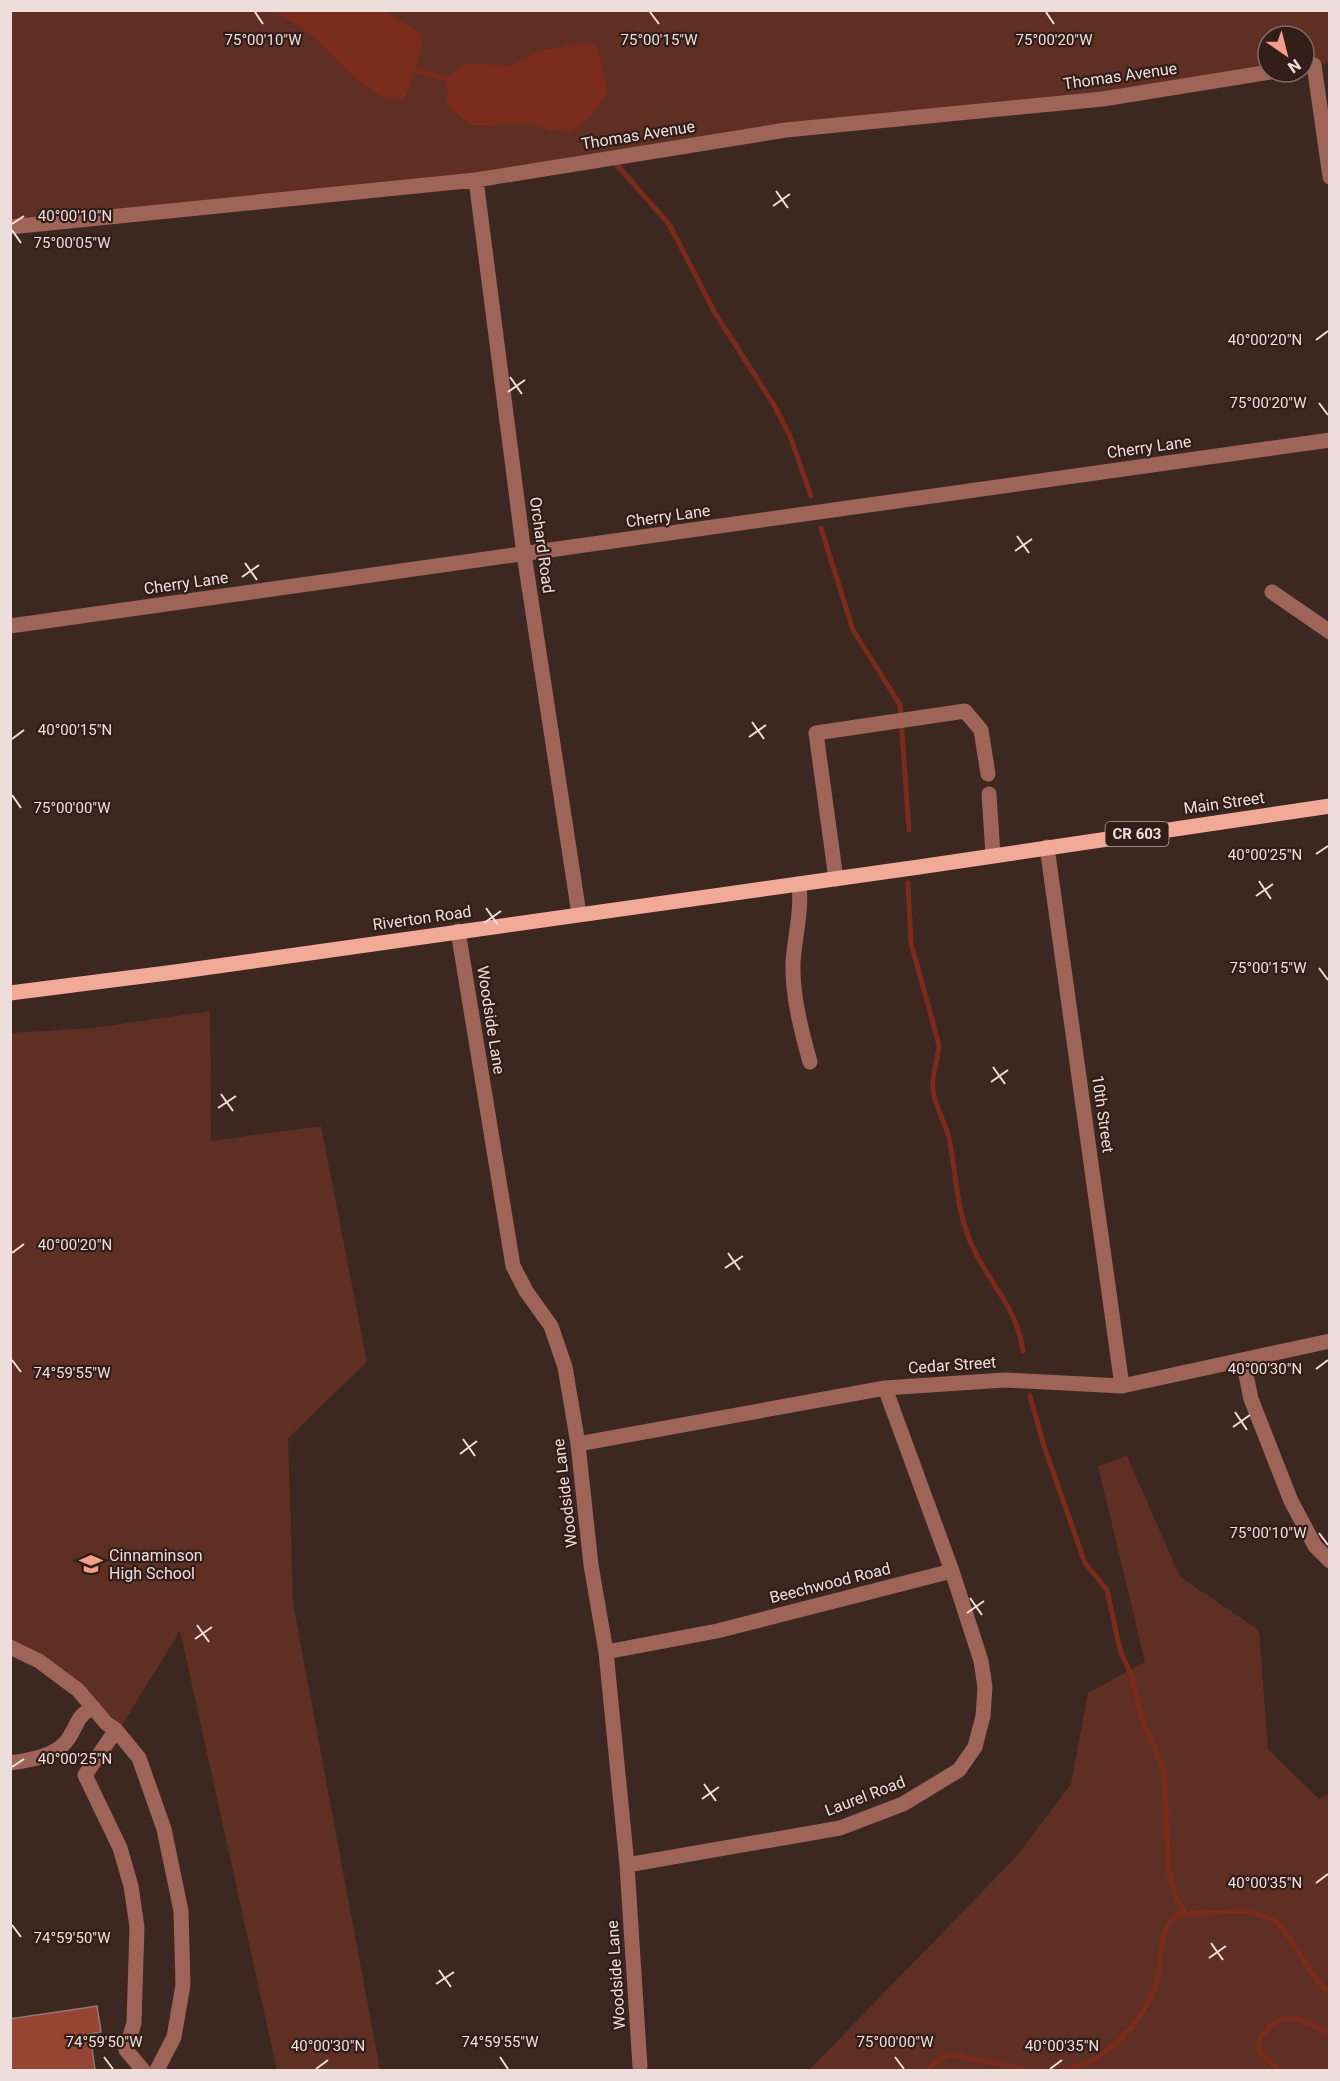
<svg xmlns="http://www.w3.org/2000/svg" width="1340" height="2081" font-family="Roboto,sans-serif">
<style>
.green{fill:#5f2f24}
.water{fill:#7a2b1b}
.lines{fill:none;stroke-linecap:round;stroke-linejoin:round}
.stream{stroke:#7a2b1b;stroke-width:5}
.building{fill:#964433;stroke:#947973;stroke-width:1.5}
.minor{stroke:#9e6457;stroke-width:15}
.major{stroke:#f1a998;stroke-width:15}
.ticks{fill:none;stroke:#eededb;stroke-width:2}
.labels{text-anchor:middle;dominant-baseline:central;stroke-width:4.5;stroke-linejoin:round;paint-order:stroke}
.shield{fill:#321d18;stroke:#b6a4a0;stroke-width:1.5}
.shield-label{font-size:15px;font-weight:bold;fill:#eededb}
.street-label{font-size:16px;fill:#eededb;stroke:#321d18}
.poi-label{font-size:16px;fill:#eededb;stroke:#321d18;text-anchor:start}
.ticks-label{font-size:15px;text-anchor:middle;fill:#eededb;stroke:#321d18;stroke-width:4.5;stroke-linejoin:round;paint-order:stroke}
</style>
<rect width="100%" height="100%" fill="#3d2721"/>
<path class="green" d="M1329,10L1330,63L1304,66V36H1268V71L476,180L11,227L10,11Z
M210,1011L211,1141L321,1126L367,1362L288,1438L293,1603L380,2070H277L180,1631L122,1725L11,1640V1033L93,1028Z
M1127,1456L1180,1577L1259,1630L1268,1749L1319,1799L1329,1794V2070H809L1015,1858L1071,1784L1088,1693L1145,1662L1098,1466Z"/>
<path class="water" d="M274,11H383L417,30L421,36L422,45L406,95L403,99C372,104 335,56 313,37C301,26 287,20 274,11Z
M590,42L597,46L608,91L589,119L570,132L550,130L532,124L471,125L452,110L446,100L448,91L445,84V78L464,64L474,63L510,66L539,51Z"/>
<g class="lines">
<path class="stream" d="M409,68L452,81
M616,164L669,224L715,313L774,405L790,436L811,496
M821,528L853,630L900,705L909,830
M908,883L911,943L939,1045C938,1061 931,1075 933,1090C935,1107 945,1122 949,1138C956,1172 956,1208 970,1241C986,1280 1018,1308 1023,1351
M1030,1396L1044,1446L1085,1563L1107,1590L1120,1650L1132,1677L1142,1719L1163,1768L1165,1784L1168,1867L1175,1895L1186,1914
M926,2070L943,2057L952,2055L1028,2070
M1063,2070C1106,2063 1144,2022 1157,1981C1163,1959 1157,1924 1180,1914L1249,1911L1274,1920L1285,1932L1316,1979L1330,1994
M1278,2070C1273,2063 1263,2058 1259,2050C1256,2043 1260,2038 1264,2033C1288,2005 1303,2022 1330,2034"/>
</g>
<path class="building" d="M97,2006L101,2032L90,2034L95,2070H10V2019Z"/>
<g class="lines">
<path class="minor" d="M1314,65L1330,177
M476,180L524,554L579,914
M10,227L476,180L786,130L1103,99L1270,72
M1272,592L1330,632
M10,626L1330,440
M989,794L993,855
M1047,847L1122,1386
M836,879L816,733L965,711L981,730L988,774
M799,884C802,911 795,935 793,962C792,995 801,1030 810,1062
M458,931L513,1266L526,1291L551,1326L565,1367L578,1444L591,1565L606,1652L627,1865L640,2067
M1243,1360L1251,1399L1291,1501L1315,1546L1330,1561
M578,1444L885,1388L1005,1380L1122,1386L1330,1341
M10,1647L39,1661L78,1690L106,1723L116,1730L139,1758L164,1829L181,1911L183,1985L174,2037L157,2070
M606,1652L717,1631L952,1571
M116,1730L85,1775L120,1848L131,1886L137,1927L134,2023L126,2050L143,2070
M10,1763C31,1760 59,1756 70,1736C79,1721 77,1717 93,1707
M627,1865L840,1828L903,1804L959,1770L975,1747L983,1716L985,1687L981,1661L952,1571L885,1388"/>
<path class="major" d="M10,993L175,972L919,867L1330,806"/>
</g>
<path class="ticks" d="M255,12L263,24M650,12L659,24M1046,12L1054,24M776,191L788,208M773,206L790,194M12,224L24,216M12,230L21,243M1316,340L1328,331M510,377L522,394M508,392L525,380M1319,403L1328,415M1017,536L1029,553M1015,551L1032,539M245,563L257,580M242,577L259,565M752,722L764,739M749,737L766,725M12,739L24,730M12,795L21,808M1316,854L1328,846M1259,881L1271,899M1256,896L1273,884M486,908L498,925M484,923L501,911M1319,968L1328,980M993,1067L1005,1084M991,1082L1008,1070M221,1094L233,1111M218,1108L236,1096M12,1253L24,1244M728,1253L740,1270M725,1268L743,1256M12,1360L21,1372M1316,1369L1328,1360M1235,1412L1247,1430M1233,1427L1250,1415M463,1439L475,1456M460,1454L477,1441M1319,1533L1328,1545M970,1598L982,1615M967,1613L984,1601M197,1625L209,1642M195,1639L212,1627M12,1767L24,1759M704,1784L716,1801M702,1799L719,1787M1316,1883L1328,1874M12,1925L21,1937M1211,1943L1223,1960M1209,1958L1226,1946M439,1970L451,1987M436,1984L454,1972M104,2057L113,2069M500,2057L508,2069M895,2057L904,2069M316,2069L328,2060M1050,2069L1062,2060"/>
<defs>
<g id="school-bare" transform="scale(1.8)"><path d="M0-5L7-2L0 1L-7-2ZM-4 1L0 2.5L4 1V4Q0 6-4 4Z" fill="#f49e8a" stroke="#321d18" stroke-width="2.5" paint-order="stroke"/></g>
</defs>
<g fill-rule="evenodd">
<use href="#school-bare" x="91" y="1564"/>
</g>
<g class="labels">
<rect class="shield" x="1105.5" y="822" width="63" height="24" rx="4.5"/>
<g class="shield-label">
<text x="1137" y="834">CR 603</text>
</g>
<g class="street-label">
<text transform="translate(1120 76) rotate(-8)">Thomas Avenue</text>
<text transform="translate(638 135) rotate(-9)">Thomas Avenue</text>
<text transform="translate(1149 447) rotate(-8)">Cherry Lane</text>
<text transform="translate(668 516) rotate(-8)">Cherry Lane</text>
<text transform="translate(542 545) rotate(82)">Orchard Road</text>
<text transform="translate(186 583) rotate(-8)">Cherry Lane</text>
<text transform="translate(1224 803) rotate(-8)">Main Street</text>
<text transform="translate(422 918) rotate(-8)">Riverton Road</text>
<text transform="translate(491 1020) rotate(81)">Woodside Lane</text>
<text transform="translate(1103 1114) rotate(82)">10th Street</text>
<text transform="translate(952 1365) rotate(-4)">Cedar Street</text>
<text transform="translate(565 1493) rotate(-97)">Woodside Lane</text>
<text transform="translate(830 1583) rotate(-14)">Beechwood Road</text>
<text transform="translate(865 1796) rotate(-21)">Laurel Road</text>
<text transform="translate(616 1975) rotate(-94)">Woodside Lane</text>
</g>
<g class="poi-label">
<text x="109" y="1555">Cinnaminson<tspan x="109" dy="18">High School</tspan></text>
</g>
</g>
<g class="ticks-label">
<text x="263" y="45">75°00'10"W</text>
<text x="659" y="45">75°00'15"W</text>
<text x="1054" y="45">75°00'20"W</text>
<text x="75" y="221">40°00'10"N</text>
<text x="72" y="248">75°00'05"W</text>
<text x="1265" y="345">40°00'20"N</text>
<text x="1268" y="408">75°00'20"W</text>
<text x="75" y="735">40°00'15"N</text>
<text x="72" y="813">75°00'00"W</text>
<text x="1265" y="860">40°00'25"N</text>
<text x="1268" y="973">75°00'15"W</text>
<text x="75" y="1250">40°00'20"N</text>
<text x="1265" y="1374">40°00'30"N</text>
<text x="72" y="1378">74°59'55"W</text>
<text x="1268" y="1538">75°00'10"W</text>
<text x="75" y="1764">40°00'25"N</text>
<text x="1265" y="1888">40°00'35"N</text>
<text x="72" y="1943">74°59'50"W</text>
<text x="104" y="2047">74°59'50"W</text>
<text x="500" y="2047">74°59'55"W</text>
<text x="895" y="2047">75°00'00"W</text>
<text x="328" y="2051">40°00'30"N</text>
<text x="1062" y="2051">40°00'35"N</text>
</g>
<rect width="1340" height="2081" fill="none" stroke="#eededb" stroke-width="24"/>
<g transform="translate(1286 54) rotate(145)"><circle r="28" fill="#321d18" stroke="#7d6a66" stroke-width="1.5"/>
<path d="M0-4.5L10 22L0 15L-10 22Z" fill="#f49e8a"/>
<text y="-9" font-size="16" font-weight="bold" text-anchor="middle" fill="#eededb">N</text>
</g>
</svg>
